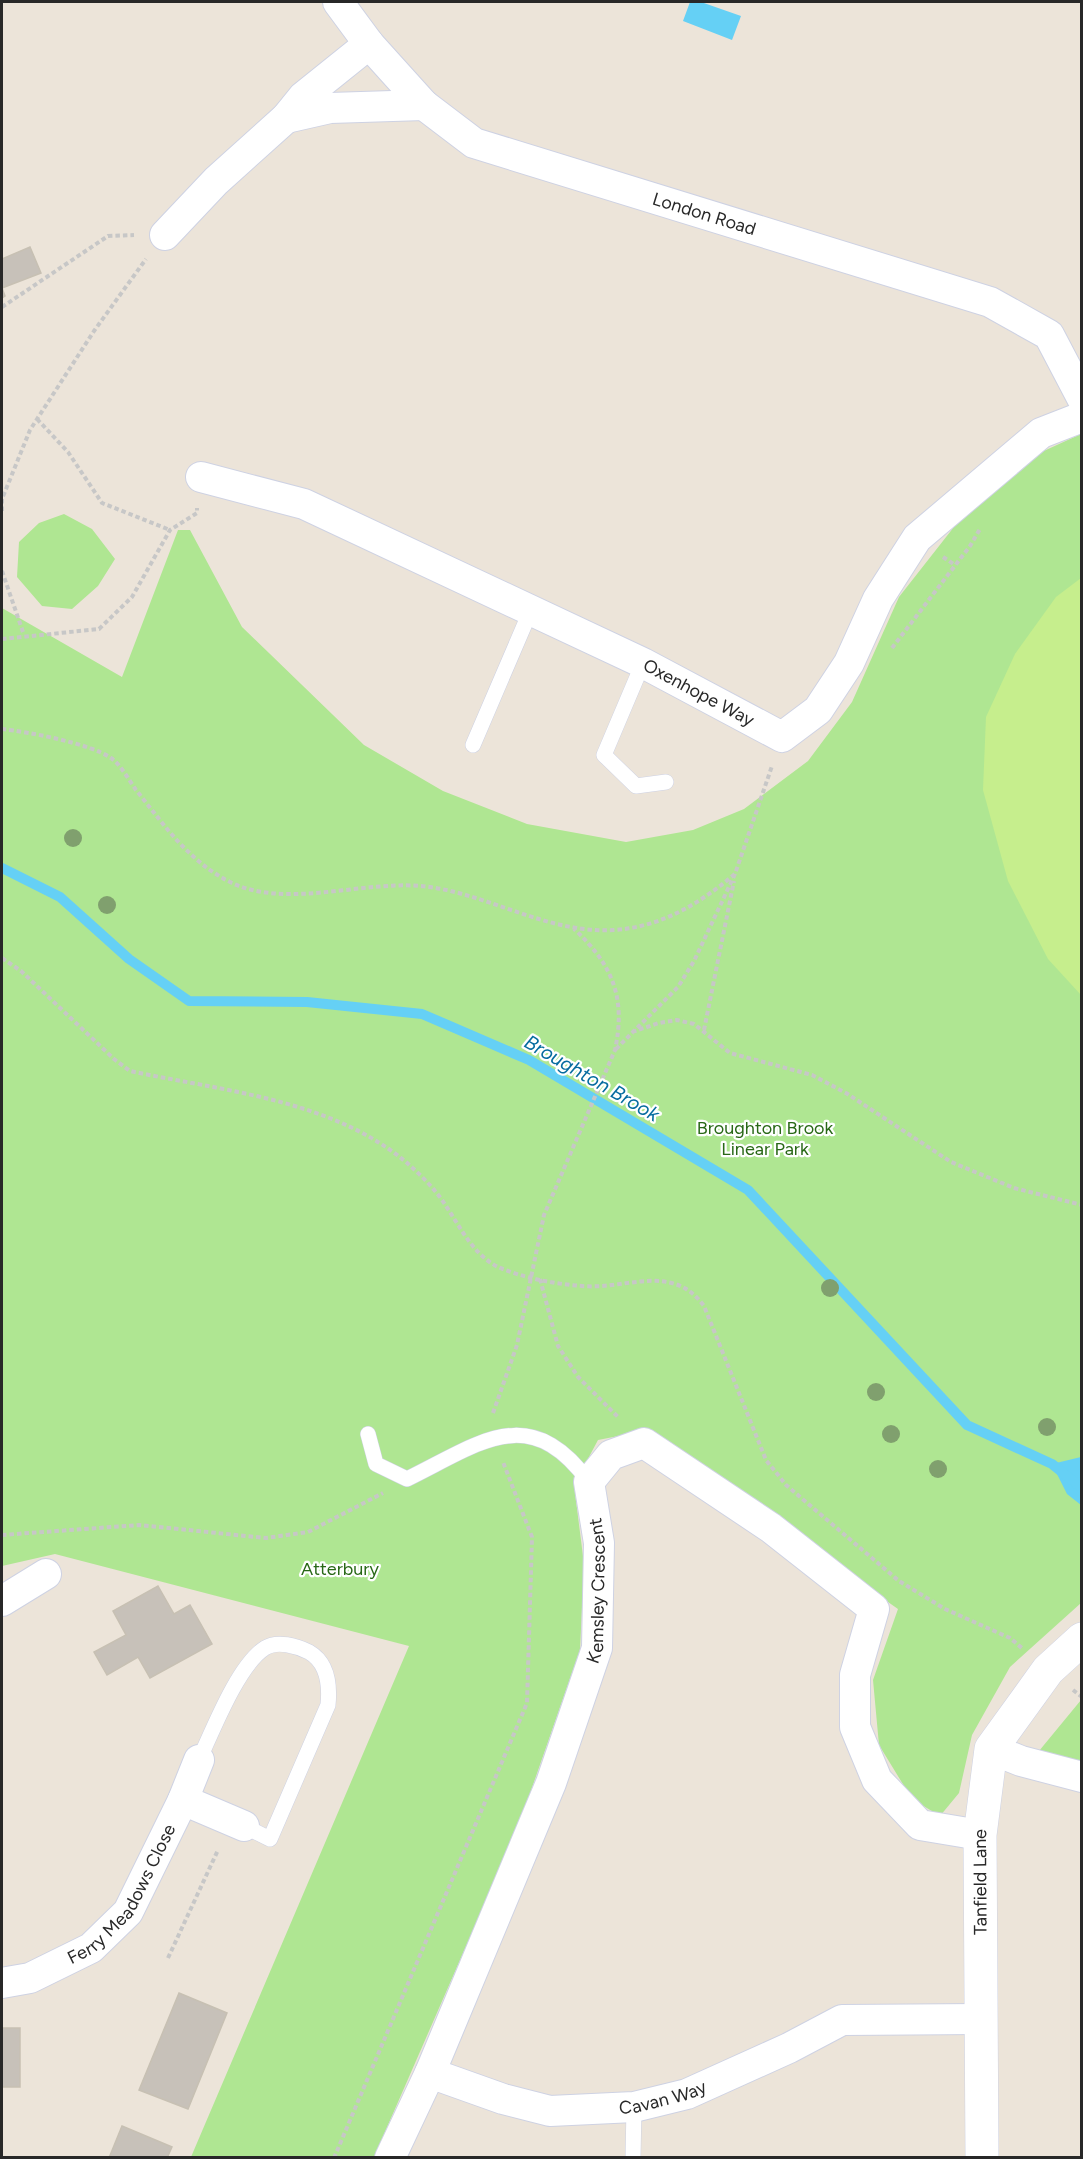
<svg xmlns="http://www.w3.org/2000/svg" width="1083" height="2159" font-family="Figtree,sans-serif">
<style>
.green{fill:#afe692}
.pitch{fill:#c6ee8d}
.water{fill:#65d0f5}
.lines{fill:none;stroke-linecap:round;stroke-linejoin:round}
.stream{stroke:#65d0f5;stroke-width:10}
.building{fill:#c7c1b9;stroke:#c7c0b3;stroke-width:1.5}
.lane-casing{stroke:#ced2e3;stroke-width:16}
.street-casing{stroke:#ced2e3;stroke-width:32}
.secondary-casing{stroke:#ced2e3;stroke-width:34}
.path{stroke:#c7c7c7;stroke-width:4;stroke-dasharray:4.5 3;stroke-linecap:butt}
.lane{stroke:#fff;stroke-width:15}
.street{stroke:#fff;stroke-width:30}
.secondary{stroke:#fff;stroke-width:33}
.tree{fill:#80a06e}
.labels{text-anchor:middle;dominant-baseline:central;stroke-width:4.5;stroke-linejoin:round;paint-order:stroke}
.street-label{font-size:18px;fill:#282828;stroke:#fff}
.park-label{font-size:18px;fill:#286816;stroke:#fff}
.water-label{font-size:20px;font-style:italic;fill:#066c9f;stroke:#fff}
</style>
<rect width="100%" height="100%" fill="#ece4d9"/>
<path class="green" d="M1081,434V1603L1010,1667L972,1735L959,1793L940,1816L912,1799L879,1745L873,1680L898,1609L644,1431L598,1440L574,1485L584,1564L580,1650L519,1825L374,2157H191L409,1646L55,1554L2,1566V608L122,677L178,530H190L242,627L364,745L443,791L527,824L626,842L693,830L744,809L808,761L852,702L899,597L961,518L1035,455Z
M64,514L92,529L115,559L98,586L72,609L42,606L17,577L19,542L39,523Z
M1081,1700V1762L1039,1751Z"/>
<path class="pitch" d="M1081,578V995L1048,959L1008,881L983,790L986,717L1015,654L1056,597Z"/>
<path class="water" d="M690,2H701L741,16L732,40L683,21Z
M1081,1457H1082L1081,1505L1067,1494L1052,1464Z"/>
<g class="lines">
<path class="stream" d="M2,868L60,897L129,959L189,1001L307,1002L422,1014L529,1060L748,1190L967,1425L1052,1464L1082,1488"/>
</g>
<path class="building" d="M30,247L41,273L2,288L5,296L2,298V259Z
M158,1586L174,1614L190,1605L212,1644L150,1678L138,1657L107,1675L94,1652L126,1635L113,1611Z
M179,1993L227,2013L188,2109L139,2090Z
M2,2028H20V2087H2Z
M122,2126L172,2147L167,2158H109Z"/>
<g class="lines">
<g class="lane-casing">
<path id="lane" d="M643,663L604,755L636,786L666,782
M473,745L530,612
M368,1434L376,1464L407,1479C479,1444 529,1400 589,1482
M199,1760C213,1730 238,1665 265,1648C277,1640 297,1646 309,1652C328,1663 330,1685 328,1705L270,1839L244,1826
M633,2158L634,2107"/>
</g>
<g class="street-casing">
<g id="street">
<path id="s1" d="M338,2L369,44L424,105L474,143L990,302L1049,335L1082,398"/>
<path d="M286,118L330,108L424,105"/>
<path d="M165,235L216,181L286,118L303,97L369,44"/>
<path id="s2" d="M201,477L304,504L643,663L782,737L818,710L849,663L878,599L917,538L1041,433L1082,417"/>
<path d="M2,1601L46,1574"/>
<path d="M991,1749L1021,1761L1082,1777"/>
<path d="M183,1800L244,1826"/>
<path id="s3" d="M2,1983L30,1978L91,1948L128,1912L183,1800L199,1760"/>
<path id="s4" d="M430,2073L503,2099L550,2111L634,2107L687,2094L789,2048L842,2020L980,2019"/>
<path id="s5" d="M390,2158L430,2073L551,1783L597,1648L599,1543L589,1482L611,1455L644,1443L771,1528L874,1609L855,1675V1727L877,1780L920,1825L980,1835"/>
</g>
</g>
<g class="secondary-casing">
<g id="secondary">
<path id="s6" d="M982,2158L980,1835L991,1749L1048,1670L1082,1639"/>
</g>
</g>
<path class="path" d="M2,307L108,236L134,235
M37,419L68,452L102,503L170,530
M2,511V499L30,430L94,331L146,259
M943,557L955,565
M2,571L24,635
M2,639L99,629L132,597L170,530L197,513V508
M892,648L970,546L980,529
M2,729C28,732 89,743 111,758C120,764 129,780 136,790C165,826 189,862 232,883C290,910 368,878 430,887C492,896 550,934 614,930C661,927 699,904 735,874
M2,958L21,971L114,1059L130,1071C223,1091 330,1099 406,1162C416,1171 427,1181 435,1191C456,1216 468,1252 498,1267C523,1278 555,1284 582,1286C626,1290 672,1262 704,1306L766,1460L786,1485L899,1581L945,1609L1010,1638L1023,1649
M704,1030L734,881
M632,1032L659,1023L677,1020L694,1024L730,1053L812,1075L846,1093L951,1162L1014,1188L1082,1205
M616,1049L678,987L694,961L735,874L772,766
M540,1279L558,1346L578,1377L619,1418
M493,1413L517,1345L544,1215L615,1050C626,998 613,965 574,929
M2,1535L139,1525L266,1538L308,1532L383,1493
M1073,1690L1082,1697
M168,1958L218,1850
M334,2158L527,1703L532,1537L503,1462"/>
<use href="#lane" class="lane"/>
<use href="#street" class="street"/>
<use href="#secondary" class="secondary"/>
</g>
<g class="tree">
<circle cx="73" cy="838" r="9"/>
<circle cx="107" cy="905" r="9"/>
<circle cx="830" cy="1288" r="9"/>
<circle cx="876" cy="1392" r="9"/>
<circle cx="1047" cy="1427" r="9"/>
<circle cx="891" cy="1434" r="9"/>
<circle cx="938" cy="1469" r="9"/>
</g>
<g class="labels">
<g class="street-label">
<text stroke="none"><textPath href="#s1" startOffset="438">London Road</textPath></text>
<text stroke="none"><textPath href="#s2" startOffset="544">Oxenhope Way</textPath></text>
<text stroke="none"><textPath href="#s5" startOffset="608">Kemsley Crescent</textPath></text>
<text stroke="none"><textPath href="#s6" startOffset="276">Tanfield Lane</textPath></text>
<text stroke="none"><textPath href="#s3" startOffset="158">Ferry Meadows Close</textPath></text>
<text stroke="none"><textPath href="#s4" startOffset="240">Cavan Way</textPath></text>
</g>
<g class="park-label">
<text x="765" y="1128">Broughton Brook<tspan x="765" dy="21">Linear Park</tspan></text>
<text x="340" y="1569">Atterbury</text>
</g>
<g class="water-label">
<text transform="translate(592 1078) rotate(30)">Broughton Brook</text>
</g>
</g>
<rect width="1083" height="2159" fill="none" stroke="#282828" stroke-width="6"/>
</svg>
